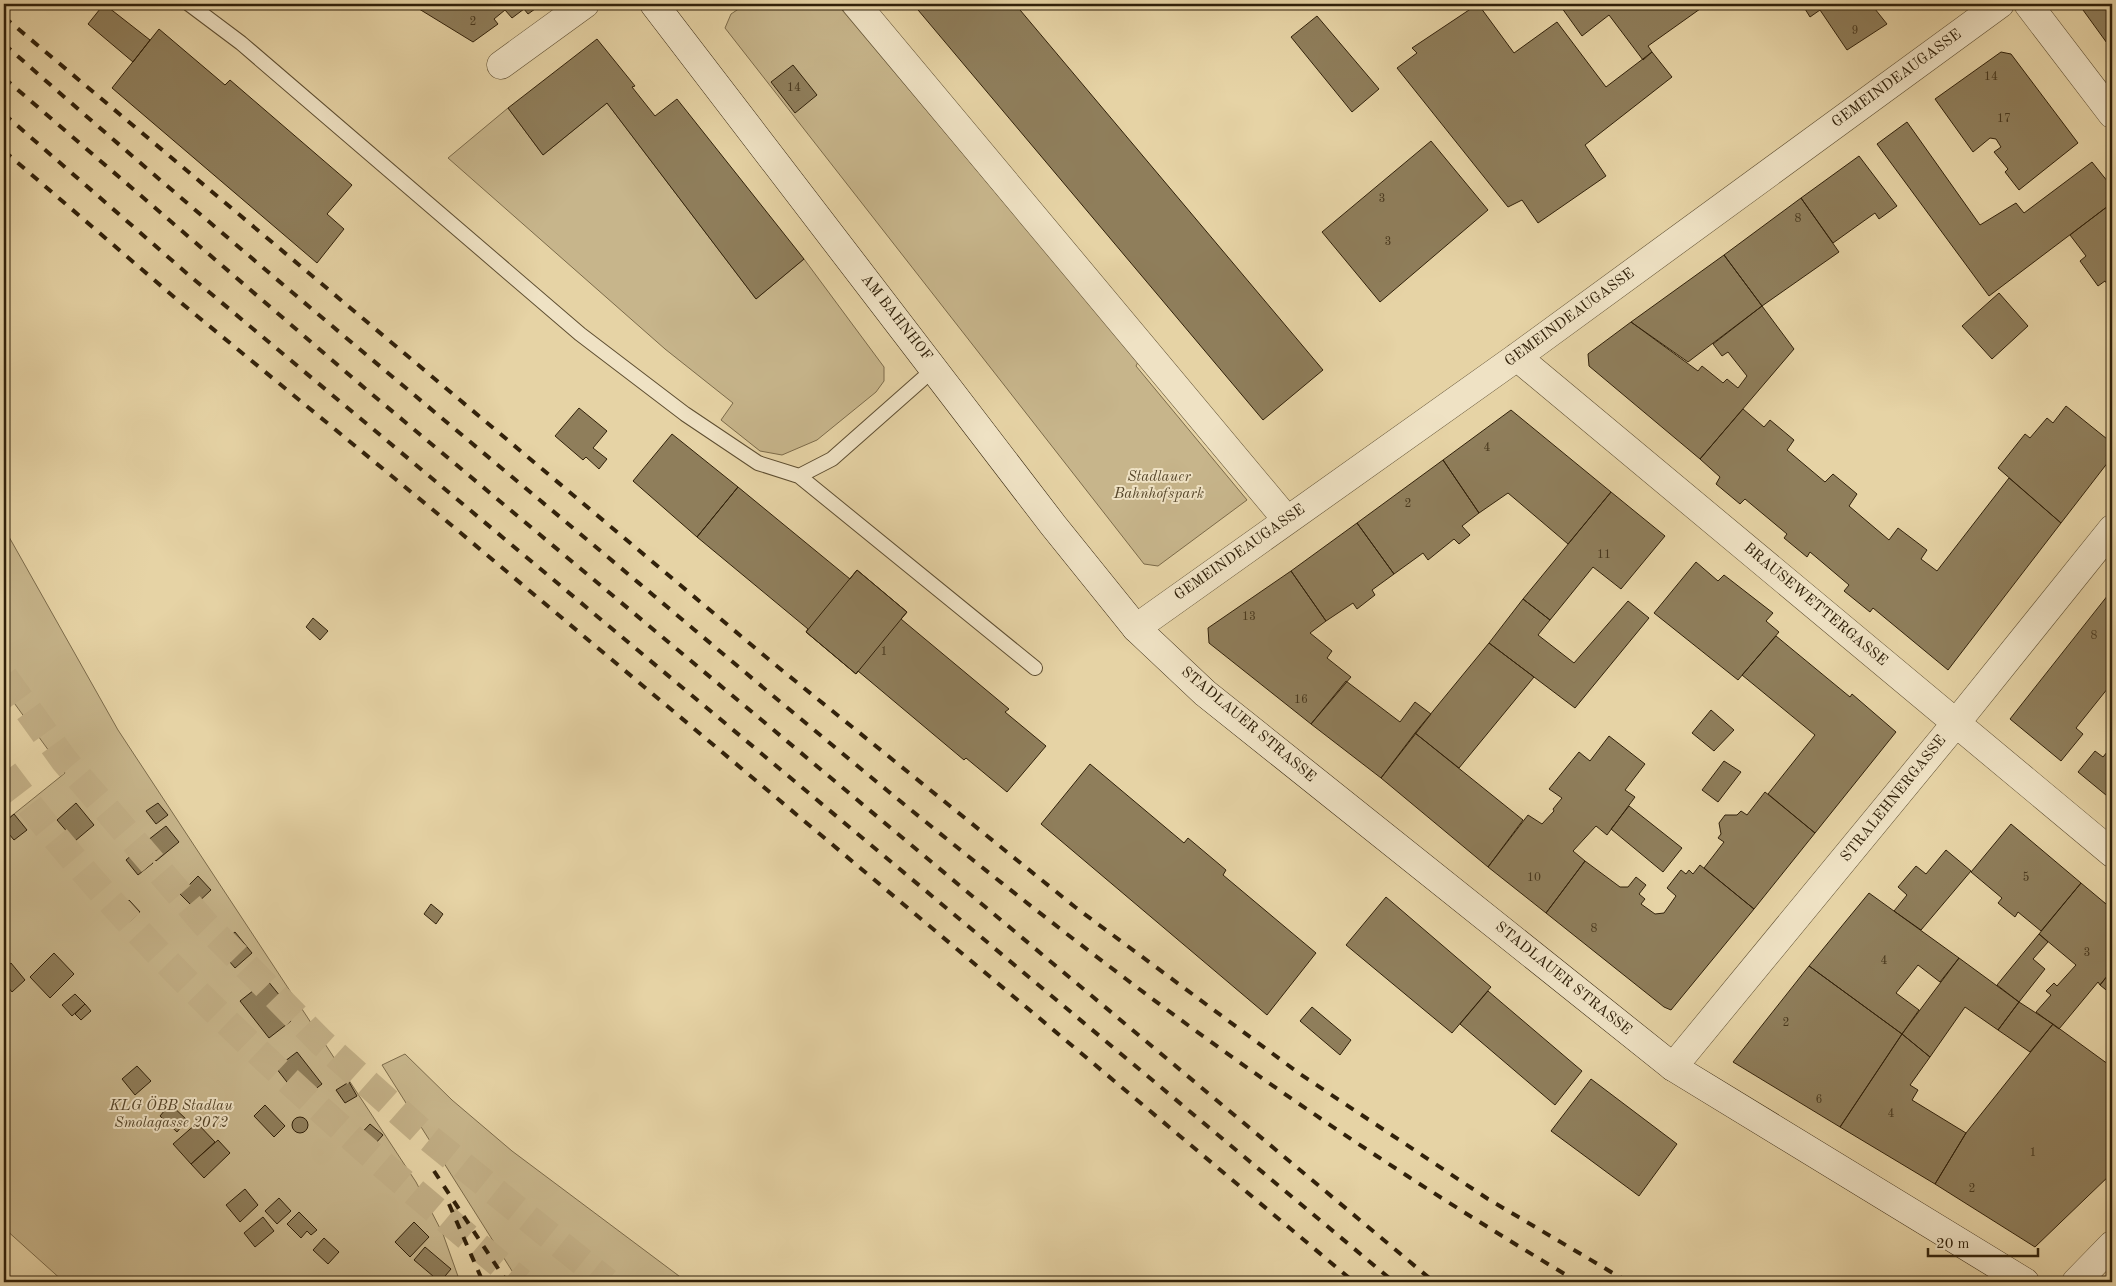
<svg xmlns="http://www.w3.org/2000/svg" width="2116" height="1286" font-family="'Old Standard TT',serif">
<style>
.green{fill:#c7b58b;stroke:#7c6b4a}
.building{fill:#8f7e5b;stroke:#31210a}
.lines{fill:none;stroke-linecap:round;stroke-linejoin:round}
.highway-tunnel{stroke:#c2af86;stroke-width:28;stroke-dasharray:28 14;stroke-linecap:butt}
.lane-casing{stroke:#5e4e31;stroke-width:16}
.street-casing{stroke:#5e4e31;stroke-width:29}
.secondary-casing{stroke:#31210a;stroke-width:29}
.lane{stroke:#efe2c4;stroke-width:14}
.street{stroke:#efe2c4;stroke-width:28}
.secondary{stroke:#efe2c4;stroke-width:28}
.rail{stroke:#31210a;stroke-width:4;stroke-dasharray:9 9;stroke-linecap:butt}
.labels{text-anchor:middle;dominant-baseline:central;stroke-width:4;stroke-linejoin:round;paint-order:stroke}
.number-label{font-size:12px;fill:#48381e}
.street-label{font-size:15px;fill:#31210a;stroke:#efe2c4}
.park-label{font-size:15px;font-style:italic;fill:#56462a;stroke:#efe2c4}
</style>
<rect width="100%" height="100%" fill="#e6d3a5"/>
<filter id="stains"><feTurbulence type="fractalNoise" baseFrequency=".004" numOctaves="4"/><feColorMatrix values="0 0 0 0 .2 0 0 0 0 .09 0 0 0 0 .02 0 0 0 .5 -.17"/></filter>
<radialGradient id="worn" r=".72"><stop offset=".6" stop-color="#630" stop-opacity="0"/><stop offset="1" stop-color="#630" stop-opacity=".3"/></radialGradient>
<path class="green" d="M746,4H837L1138,362L1136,366L1247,500L1158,566L1144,564L725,28L731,14Z
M607,103L756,299L804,259L884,367V381L876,392L817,440L782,455L760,451L721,420L733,403L665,349L448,158L508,108L543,155Z
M4,528L118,730L416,1182L443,1234L460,1282H64L4,1228V822L65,773L4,689Z
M405,1054L452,1100L512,1151L687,1282H519L382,1065Z"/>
<path class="building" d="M104,4L150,40L133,62L88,24Z
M411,4H542L528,14L524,9L512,18L505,10L494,19L498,24L473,42Z
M913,4H1015L1323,370L1263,420Z
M1478,4L1514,53L1557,22L1606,87L1652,52L1672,77L1585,145L1606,176L1538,223L1522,200L1508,207L1397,68L1417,53L1412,48Z
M1559,4H1707L1648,46L1652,52L1643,60L1609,15L1582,36Z
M1802,4H1837L1839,8L1845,4H1856L1859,8L1865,4H1871L1887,24L1847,50L1820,10L1810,17Z
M2086,4H2112V50L2083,10Z
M1317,16L1379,89L1352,112L1291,37Z
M159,29L225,85L230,80L352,185L327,214L344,229L317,263L112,88Z
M597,39L635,86L632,87L655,116L677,99L804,259L756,299L607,103L543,155L508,108Z
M2001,52L2011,54L2078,143L2019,190L2005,172L2008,169L1994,152L2001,147L1996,139L1990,138L1973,152L1935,99Z
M793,65L817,95L795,113L771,82Z
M1907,122L1980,225L2016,203L2024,213L2092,162L2112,187V203L1989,296L1877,144Z
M1431,141L1488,210L1380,302L1322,232Z
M1859,156L1897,206L1879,219L1875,213L1833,243L1801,198Z
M1801,198L1839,252L1762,306L1724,255Z
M2112,203V291L2105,281L2098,286L2080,261L2086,256L2070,235Z
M1724,255L1762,306L1688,362L1631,322Z
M1999,293L2028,326L1992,359L1962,326Z
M1762,306L1794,349L1700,459L1589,366L1588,354L1631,322L1698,371L1702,366L1723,383L1727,379L1738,388L1747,376L1728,352L1722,356L1713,344Z
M2066,406L2112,443V457L2061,523L1998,468L2025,434L2030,438L2047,418L2053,423Z
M579,408L607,431L593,448L607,459L599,469L586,457L583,460L555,436Z
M1743,409L1764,427L1770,420L1794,440L1787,450L1825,482L1833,474L1857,494L1849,506L1889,540L1898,528L1927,550L1921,559L1937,571L2009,478L2061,523L1948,670L1873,608L1870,612L1844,591L1849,585L1810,552L1807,557L1784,538L1787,534L1745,499L1740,504L1716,484L1720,477L1700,459Z
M1511,410L1611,492L1568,544L1508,493L1479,513L1443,460Z
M672,434L738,487L697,537L633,481Z
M1443,460L1479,513L1462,526L1470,535L1459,544L1454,539L1428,560L1423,553L1394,574L1357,523Z
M738,487L850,579L857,570L907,612L901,619L1009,709L1005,712L1046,746L1007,792L966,758L964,760L858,671L856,674L806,632L808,629L697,537Z
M1611,492L1665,536L1621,589L1593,567L1550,620L1523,599Z
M1357,523L1394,574L1372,590L1375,595L1357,609L1353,603L1326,621L1291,571Z
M1696,562L1718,581L1724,575L1773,613L1766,621L1779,632L1738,680L1654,613Z
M857,570L907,612L856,674L806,632Z
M1291,571L1326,621L1310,633L1332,651L1327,658L1351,677L1311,724L1209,643L1208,628Z
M2112,590V683L2076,728L2083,734L2061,761L2010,719Z
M1523,599L1550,620L1538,635L1574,663L1628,601L1649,618L1575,708L1489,643Z
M313,618L328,631L320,640L306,627Z
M1776,636L1850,697L1852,694L1896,732L1815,833L1768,794L1815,735L1742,675Z
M1489,643L1534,677L1459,768L1415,733Z
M1346,681L1400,722L1415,702L1431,714L1381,778L1311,724Z
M1711,710L1734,730L1714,751L1692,733Z
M1415,733L1523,820L1488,867L1381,778Z
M1609,736L1645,764L1625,790L1635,797L1607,835L1596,826L1573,851L1585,861L1546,913L1488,867L1528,815L1542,824L1554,811L1553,809L1562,798L1549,789L1579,752L1590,761Z
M2112,746V800L2078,772L2095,751L2103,757Z
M1724,761L1741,772L1718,802L1702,790Z
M1090,764L1184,843L1188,838L1226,870L1223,875L1316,953L1267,1015L1041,824Z
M1765,792L1815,833L1754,909L1704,868L1724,842L1718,838L1721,834L1719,823L1725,815H1737L1741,811L1747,815Z
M76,803L94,825L75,841L57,820Z
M158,803L168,815L156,824L146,811Z
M1629,806L1682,848L1663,872L1611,829Z
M14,814L27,830L14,840L4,828V823Z
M2011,824L2081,883L2041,931L2018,912L2015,917L1998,903L2002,898L1971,872Z
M166,826L179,842L156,861L143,844Z
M141,847L153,863L138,875L126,860Z
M1946,850L1971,871L1921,930L1894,911L1907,895L1898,887L1916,866L1926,874Z
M1585,861L1620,887H1628L1636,877L1646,885L1639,894L1645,899L1641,904L1655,914L1664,913L1676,896L1667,888L1681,870L1686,874L1689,870L1693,874L1700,865L1754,909L1671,1010L1664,1007L1546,913Z
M198,876L211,890L193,907L180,894Z
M2081,883L2112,909V970L2100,985L2098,982L2059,1029L2036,1012L2051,995L2046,991L2054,983L2057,986L2076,965L2039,934Z
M1869,893L1959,958L1940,982L1918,965L1896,993L1919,1010L1902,1034L1809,966Z
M1386,897L1491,987L1452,1033L1346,945Z
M129,900L140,912L129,922L119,910Z
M431,904L443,914L436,924L424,914Z
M235,932L252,953L235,968L217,947Z
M2039,934L2048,942L2033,959L2045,969L2019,1002L1997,985Z
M54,953L74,974L50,998L30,977Z
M1959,958L2019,1002L1998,1030L1965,1007L1930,1057L1902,1034Z
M11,963L25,980L12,992L4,982V969Z
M1809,966L1902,1034L1840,1127L1733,1062Z
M2112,970V1000L2109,997L2111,994L2100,985Z
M267,980L285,1002L279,1007L291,1021L269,1038L240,1001Z
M1488,991L1582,1071L1555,1105L1460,1024Z
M75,994L85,1004L72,1016L62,1005Z
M2019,1002L2053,1024L2030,1052L1998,1030Z
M85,1004L91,1011L81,1020L75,1014Z
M1312,1007L1351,1040L1340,1055L1300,1021Z
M2053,1024L2112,1067V1173L2035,1247L1935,1184L1966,1133Z
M1902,1034L1930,1057L1910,1085L1918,1090L1912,1100L1966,1133L1935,1184L1840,1127Z
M297,1052L322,1084L301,1100L276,1068Z
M137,1066L151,1081L135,1095L122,1079Z
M1591,1079L1677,1144L1639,1196L1551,1131Z
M349,1082L357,1096L345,1103L336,1090Z
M170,1104L187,1120L177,1132L160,1116Z
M265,1105L285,1126L274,1137L254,1116Z
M292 1125a8 8 0 1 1 16 0a8 8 0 1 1-16 0Z
M197,1123L215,1142L191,1164L173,1144Z
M370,1124L383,1135L367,1153L354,1141Z
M218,1140L230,1153L204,1178L191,1164Z
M245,1189L258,1205L240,1222L226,1205Z
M279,1198L291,1211L277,1224L265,1211Z
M299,1212L317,1230L311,1235L307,1231L301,1238L287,1224Z
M263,1217L274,1231L255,1247L244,1233Z
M414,1222L429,1237L410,1257L395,1242Z
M324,1238L339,1252L328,1264L313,1250Z
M425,1247L451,1269L440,1282L414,1260Z"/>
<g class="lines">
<path class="highway-tunnel" d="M4,677L64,760L206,925L321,1042L425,1135L607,1282
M4,772C150,967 335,1127 521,1282"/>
<g class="lane-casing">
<path id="lane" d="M189,4L241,43L580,334L685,414L758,463L799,476L832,459L935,368
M799,476L1035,668"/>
</g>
<g class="street-casing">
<path id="street" d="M856,4L1287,520
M2028,4L2112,114
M501,65L585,4
M1517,357L2112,853
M1136,628L1517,357L2000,4
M1673,1067L1956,723L2112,529
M2076,1282L2112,1245"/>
</g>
<g class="secondary-casing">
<path id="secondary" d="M654,4L1053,525L1136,628L1205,693L1673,1067L2025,1282"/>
</g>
<use href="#lane" class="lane"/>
<use href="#street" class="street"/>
<use href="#secondary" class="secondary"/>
<path class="rail" d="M4,17L773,663L1075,907L1300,1074L1488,1199L1628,1282
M4,44C210,226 423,402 634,579C796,715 957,852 1126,979C1271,1089 1422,1189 1578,1282
M4,78L368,391L1434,1282
M4,114L191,277L1394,1282
M4,151L174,297L444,519L1354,1282
M434,1171L507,1282
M449,1204L483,1282"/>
</g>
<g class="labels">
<g class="number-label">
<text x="473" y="22">2</text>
<text x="1855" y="31">9</text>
<text x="1991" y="77">14</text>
<text x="794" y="88">14</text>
<text x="2004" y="119">17</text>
<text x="1382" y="199">3</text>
<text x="1798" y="219">8</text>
<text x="1388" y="242">3</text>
<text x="1487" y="448">4</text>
<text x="1408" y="504">2</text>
<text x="1604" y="555">11</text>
<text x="1249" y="617">13</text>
<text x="2094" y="636">8</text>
<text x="884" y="652">1</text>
<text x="1301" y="700">16</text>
<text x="1534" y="878">10</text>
<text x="2026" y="878">5</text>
<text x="1594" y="929">8</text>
<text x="2087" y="953">3</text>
<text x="1884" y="961">4</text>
<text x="1786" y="1023">2</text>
<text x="1819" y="1100">6</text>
<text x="1891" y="1114">4</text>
<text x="2033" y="1153">1</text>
<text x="1972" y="1189">2</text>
</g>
<g class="street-label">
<text transform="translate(1897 79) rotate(-36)">GEMEINDEAUGASSE</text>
<text transform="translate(896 318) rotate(52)">AM BAHNHOF</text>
<text transform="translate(1570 318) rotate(-36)">GEMEINDEAUGASSE</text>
<text transform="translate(1240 553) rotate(-35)">GEMEINDEAUGASSE</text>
<text transform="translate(1815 605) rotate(40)">BRAUSEWETTERGASSE</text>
<text transform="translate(1248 725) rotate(40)">STADLAUER STRASSE</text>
<text transform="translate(1894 799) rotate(-51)">STRALEHNERGASSE</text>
<text transform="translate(1563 979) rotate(39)">STADLAUER STRASSE</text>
</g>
<g class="park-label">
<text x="1159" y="477">Stadlauer<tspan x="1159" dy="17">Bahnhofspark</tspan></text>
<text x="171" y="1106">KLG ÖBB Stadlau<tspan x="171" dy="17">Smolagasse 2072</tspan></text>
</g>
</g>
<rect width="2116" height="1286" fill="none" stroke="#e6d3a5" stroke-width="20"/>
<rect x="5" y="5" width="2106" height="1276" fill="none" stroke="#31210a" stroke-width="2.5"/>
<rect x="10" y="10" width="2096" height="1266" fill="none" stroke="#31210a"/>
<path d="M1928 1248v8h110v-8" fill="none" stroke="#31210a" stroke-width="2.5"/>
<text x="1936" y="1248" font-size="15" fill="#31210a" stroke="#efe2c4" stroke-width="4" paint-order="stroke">20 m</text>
<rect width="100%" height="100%" filter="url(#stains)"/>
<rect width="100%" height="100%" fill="url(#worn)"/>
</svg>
